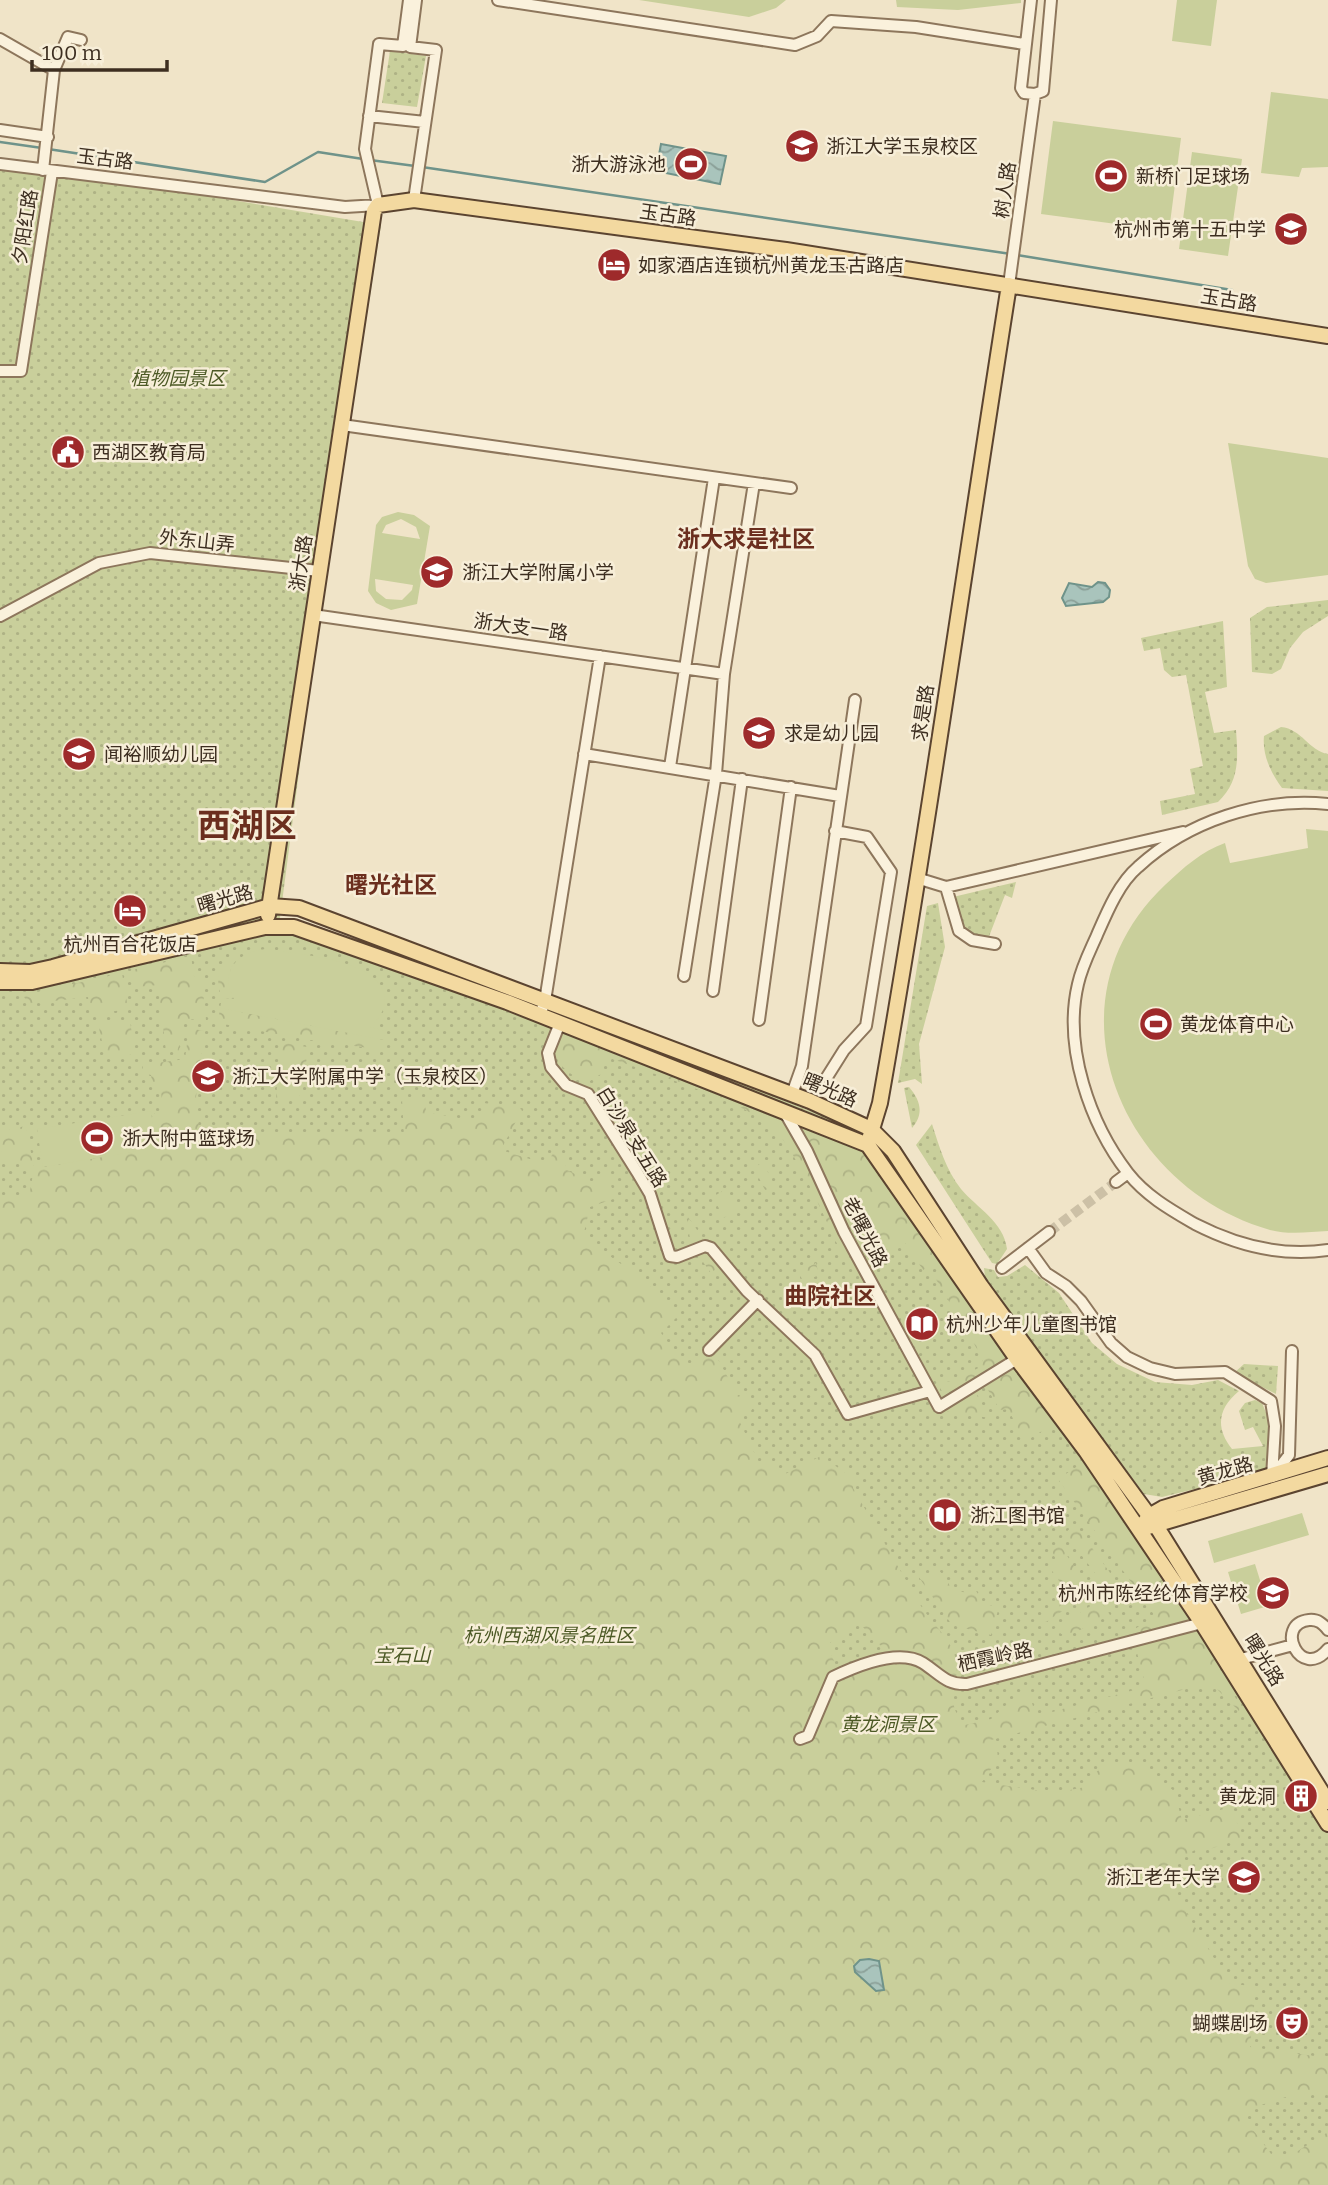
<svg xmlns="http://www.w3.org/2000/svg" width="1328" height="2185" font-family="Bitter,'Noto Sans SC',serif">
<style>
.green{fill:url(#green-dots)}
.forest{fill:url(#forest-crowns);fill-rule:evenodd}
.pitch{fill:#c9cf9b;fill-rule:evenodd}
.water{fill:url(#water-waves);stroke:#6f938a;stroke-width:2}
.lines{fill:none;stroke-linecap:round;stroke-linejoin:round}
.stream{stroke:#6f938a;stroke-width:2.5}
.minor-tunnel{stroke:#ccc0a6;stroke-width:10;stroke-dasharray:10 5;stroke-linecap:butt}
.minor-casing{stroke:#8d765c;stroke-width:14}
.major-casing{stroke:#5b4430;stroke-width:18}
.minor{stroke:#faf1dc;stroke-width:10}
.major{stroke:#f3d9a0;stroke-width:14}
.labels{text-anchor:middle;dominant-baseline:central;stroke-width:5;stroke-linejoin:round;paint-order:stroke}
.poi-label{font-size:19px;fill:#3d2e20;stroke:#f7eed8;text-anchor:start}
.street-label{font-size:19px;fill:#3d2e20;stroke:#f7eed8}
.park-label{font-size:19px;font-style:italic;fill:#4d5a26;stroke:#f7eed8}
.quarter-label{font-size:23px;font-weight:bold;fill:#6b2e1e;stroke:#f7eed8}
.town-label{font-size:33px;font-weight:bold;fill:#6b2e1e;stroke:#f7eed8}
</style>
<defs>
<pattern id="green-dots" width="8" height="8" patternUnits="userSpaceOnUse" patternTransform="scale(1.75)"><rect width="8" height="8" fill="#c9cf9b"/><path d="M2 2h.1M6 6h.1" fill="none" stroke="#aeb285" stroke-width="1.8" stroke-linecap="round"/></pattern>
<pattern id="forest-crowns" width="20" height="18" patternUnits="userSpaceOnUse" patternTransform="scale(1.75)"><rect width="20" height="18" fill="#c9cf9b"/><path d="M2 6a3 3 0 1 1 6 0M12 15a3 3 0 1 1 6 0" fill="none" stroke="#aeb285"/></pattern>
<pattern id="water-waves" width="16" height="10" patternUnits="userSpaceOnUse" patternTransform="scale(1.75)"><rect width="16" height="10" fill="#a9c4bc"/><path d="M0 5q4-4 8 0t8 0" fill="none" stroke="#8ba098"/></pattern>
</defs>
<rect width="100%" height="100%" fill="#f0e4c8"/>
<path class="green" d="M390,51L426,56L417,107L382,103Z
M0,161L381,225L316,642L280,918H293L349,937L773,1096L857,1130L885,1153L984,1301L1068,1416L1328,1816V2185H0Z
M1328,600V616L1303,632L1290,648L1281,669L1272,674L1252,672L1250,618L1267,607Z
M1223,621L1227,687L1205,692L1214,733L1236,730C1238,758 1240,781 1218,802L1162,815L1160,801L1195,794L1190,769L1203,766L1186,675L1172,677L1164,670L1160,648L1144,651L1141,638Z
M1281,727C1302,729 1309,751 1328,754V791L1282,788C1271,773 1262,755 1264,736Z
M1016,882L1012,898L1005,895L988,939L966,931L953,897Z
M938,903L945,947L919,1044L922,1084L915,1079L898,1083L927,906Z
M909,1087C921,1101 924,1114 912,1128L904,1088Z
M932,1124C939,1146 946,1170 961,1189C977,1208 1004,1222 1007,1249L997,1264L992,1263L916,1145Z
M1025,1265L1059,1293L1092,1343L1117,1364L1155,1382L1192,1385L1218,1380L1239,1391C1218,1408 1215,1428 1232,1449L1263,1446L1253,1427L1245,1430L1239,1411L1245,1403L1255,1400L1262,1403L1269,1420L1270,1471L1162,1497L1144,1494L986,1286L984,1268L994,1270L998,1277L1007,1276Z
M1244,1364L1278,1366L1276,1394L1234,1373Z"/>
<path class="forest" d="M191,956L194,976L202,983L206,1020L183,1019L179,1051H166L158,985L136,987L132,970Z
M239,957L230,968L234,999L222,998L218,986L219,970L224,968L225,962Z
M122,973L128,1009L90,1015L88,997L28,1004L22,993H33Z
M220,1008L384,1040V1050L310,1040L218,1023Z
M130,1021L135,1054L106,1059L98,1024Z
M189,1028L204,1031L196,1097L200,1139L354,1131L404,1136L402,1099L425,1100L426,1112L480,1122L483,1103L517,1107L522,1110L504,1144V1151L546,1164L554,1152L567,1156L565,1169L591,1182L607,1176L616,1198L590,1207L583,1237L645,1281L678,1316L661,1333L687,1368L714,1352L738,1396L746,1393L752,1410L738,1418L760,1465L771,1461L779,1477L821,1456L853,1478V1488C876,1528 898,1567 921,1606C930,1620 943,1632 950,1645C970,1679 937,1695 965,1725L991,1719L1017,1695L1029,1693L1036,1716L1146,1687L1135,1645L1193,1632L1201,1635L1240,1706L1239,1711L1213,1685H1201L987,1741L997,1749L998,1759L982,1782L1055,1793L1085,1787C1097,1763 1115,1762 1140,1764L1174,1791L1182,1820L1231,1807L1243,1838L1207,1850L1198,1848L1161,1871L1229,1983L1256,1987L1250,2047L1328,2058V2090L1293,2101L1286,2097L1248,2109L1245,2119L1274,2158L1290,2156L1328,2132V2185H3L0,2182V1197L29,1196L34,1169L2,1158L0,1131L26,1126L34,1169L158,1147L154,1113H163L161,1091L153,1090L151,1075L142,1073L143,1065L185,1059ZM859,1623L884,1649L837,1668L827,1645Z
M565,1032L779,1113L802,1151L849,1255L844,1258C828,1226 796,1148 771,1126C743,1101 647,1072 607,1057L601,1074L588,1082C571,1076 561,1069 554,1052Z
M280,1042L307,1047L306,1065H301L299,1101L276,1100Z
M796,1121L864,1150L943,1258L923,1270L905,1243L864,1256L811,1145Z
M764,1161L773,1187L765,1190L754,1168Z
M727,1188L737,1209L724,1218L713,1197Z
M686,1214L704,1240L691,1245Z
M706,1252L720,1266L711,1273L698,1255Z
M816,1263L819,1275L803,1282L799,1272Z
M948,1267L1007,1358L944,1397L938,1382L955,1381L980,1367L983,1359L934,1276Z
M1014,1368L1055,1423L1029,1439L1022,1436L1008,1409L1000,1410L985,1385Z
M975,1392L990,1418L943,1411Z
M1087,1460L1193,1621L1124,1636L1155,1616L1058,1479Z
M1075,1524L1113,1577L1103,1584L1065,1533Z
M1060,1545L1091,1592L1046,1622L1040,1620L1071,1598L1050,1568L1057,1562L1052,1551Z
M939,1570L953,1590L968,1593L975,1589L984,1604L999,1607L991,1635L952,1625L916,1573L932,1574Z
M1100,1600L1110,1615L1078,1631L1063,1635L1054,1629Z"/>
<path class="pitch" d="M639,0H786L776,8L749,17Z
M896,0H1021V3L958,10L897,7Z
M1177,0H1217L1211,46L1172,41Z
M1271,92L1328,99V167L1302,168L1299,177L1261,173Z
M1053,121L1181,138L1169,231L1041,214Z
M1192,152L1242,159L1228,256L1179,249Z
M1228,443L1328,458V575L1266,583L1255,579L1248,566Z
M398,512L414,515L430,526L417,604L391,610L376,603L368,591L376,525L382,517ZM401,519L416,527L420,539L382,533L386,525ZM375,579L413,585L412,590L402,600L386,599L376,591Z
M1306,829L1328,831V1231C1309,1232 1289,1235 1270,1230C1119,1187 1042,1001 1165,885C1183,868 1202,851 1225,843L1230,863L1308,848Z
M268,949C299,955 383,959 385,999C385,1011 378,1020 370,1027L386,1031L384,1040L220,1008L222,998L234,999C218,971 239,950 268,949Z
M151,1111L156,1148L43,1167L37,1129Z
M1302,1513L1309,1535L1214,1563L1208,1541Z
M1255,1564L1268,1606L1241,1614L1228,1572Z"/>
<path class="water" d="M661,144L726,156L720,184L656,171Z
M1098,582L1105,583L1110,590L1109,597L1103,602L1066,606L1062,598L1069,583L1092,587Z
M869,1959L879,1961L884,1990L876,1991L855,1972L854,1966L860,1960Z"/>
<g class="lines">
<path class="stream" d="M0,142L42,148
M48,149L265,182L318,152L363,159
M370,160L415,166
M422,167L1011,254
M1017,255L1232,290"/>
<path class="minor-tunnel" d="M1049,1232L1116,1182"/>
<g class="minor-casing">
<path id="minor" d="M498,0L795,45L817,36L831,21L916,27L1024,44
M1031,0L1021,88L1024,93L1035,94L1043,91L1051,0
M0,39L54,70L43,170
M54,70L68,37L81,40
M369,116L425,122
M0,130L48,137
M0,164L345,207L378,205L365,149L379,44L403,46L409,0
M414,200L436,50L410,47L416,0
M1009,285L1035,94
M0,371H21L52,172
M342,425L791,488
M313,615L724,674
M0,616L99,563L150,553L319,571
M584,754L840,796
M670,767L714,478
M1328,804C1261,797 1188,821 1138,867C1119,883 1107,912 1097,935C1090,951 1082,966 1078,984C1063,1047 1090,1124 1128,1173C1146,1196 1171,1210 1195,1224C1236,1245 1282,1257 1328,1250
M920,879L946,887L1183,832
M946,887L959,931L972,940L995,944
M684,976L716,774L724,674L754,483
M713,991L742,779
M540,1015L545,1001L600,656
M759,1020L791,787
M560,1023L548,1053L551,1067L566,1085L588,1094L637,1172L650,1194L670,1256L677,1257L705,1246L711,1248L747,1291L815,1355L848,1414L930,1391
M827,1077L844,1050L866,1026L891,872L867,837L835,831
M792,1094L802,1066L855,700
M784,1111L807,1151L844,1232L939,1407L1017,1359
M1116,1182L1128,1173
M1028,1248L1046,1273L1066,1286L1081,1301L1111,1343L1127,1357L1150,1368L1175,1374L1225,1372L1271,1401L1275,1426L1272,1477
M1002,1268L1049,1232
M709,1350L758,1300
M1273,1476L1289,1455L1292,1351
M1328,1630C1323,1624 1318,1619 1309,1620C1273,1624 1301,1682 1328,1649
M1241,1659L1293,1645
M800,1739L808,1736L833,1677C856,1666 899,1648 923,1663C940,1674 946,1685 967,1684L1202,1623"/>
</g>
<g class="major-casing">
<path id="major" d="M268,915L374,211L378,205L414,200L786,250L1328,336
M0,971L30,972L53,967L270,906L299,908L810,1101L871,1129L893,1151L981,1286L1155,1524L1328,1802
M0,982H32L265,927H294L507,1002L868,1145L1017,1359L1086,1451L1202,1623L1328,1824
M870,1136L880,1103C928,831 966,557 1009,285
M1144,1523L1149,1516L1163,1508L1328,1458
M1148,1527L1328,1474"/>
</g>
<use href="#minor" class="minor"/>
<use href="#major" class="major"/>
</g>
<defs>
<g id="university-disc" transform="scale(1.75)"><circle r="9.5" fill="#9e2a2b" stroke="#f7eed8"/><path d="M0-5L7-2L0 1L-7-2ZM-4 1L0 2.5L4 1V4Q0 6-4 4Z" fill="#fff"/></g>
<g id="stadium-disc" transform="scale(1.75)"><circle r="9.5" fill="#9e2a2b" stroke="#f7eed8"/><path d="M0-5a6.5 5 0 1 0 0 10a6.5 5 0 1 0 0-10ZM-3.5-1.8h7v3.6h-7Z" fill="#fff"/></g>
<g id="school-disc" transform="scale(1.75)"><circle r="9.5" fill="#9e2a2b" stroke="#f7eed8"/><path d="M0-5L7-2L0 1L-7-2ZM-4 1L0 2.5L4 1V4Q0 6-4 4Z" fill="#fff"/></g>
<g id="hotel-disc" transform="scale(1.75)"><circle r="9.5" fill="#9e2a2b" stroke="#f7eed8"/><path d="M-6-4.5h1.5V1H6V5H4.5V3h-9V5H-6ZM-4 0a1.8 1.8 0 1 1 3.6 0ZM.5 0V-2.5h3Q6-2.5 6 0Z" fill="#fff"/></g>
<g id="civic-disc" transform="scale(1.75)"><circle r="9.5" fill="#9e2a2b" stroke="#f7eed8"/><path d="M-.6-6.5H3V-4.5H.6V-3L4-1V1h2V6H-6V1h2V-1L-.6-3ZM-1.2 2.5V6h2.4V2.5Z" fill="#fff"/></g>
<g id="library-disc" transform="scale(1.75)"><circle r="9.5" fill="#9e2a2b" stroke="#f7eed8"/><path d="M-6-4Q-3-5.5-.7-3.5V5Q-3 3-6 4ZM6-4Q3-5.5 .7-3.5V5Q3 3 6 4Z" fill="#fff"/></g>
<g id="building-disc" transform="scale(1.75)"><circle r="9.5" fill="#9e2a2b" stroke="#f7eed8"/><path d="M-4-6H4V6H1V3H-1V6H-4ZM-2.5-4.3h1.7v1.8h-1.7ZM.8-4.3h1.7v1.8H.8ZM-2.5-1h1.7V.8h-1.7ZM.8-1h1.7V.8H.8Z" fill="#fff"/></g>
<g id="theatre-disc" transform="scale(1.75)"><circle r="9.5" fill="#9e2a2b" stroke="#f7eed8"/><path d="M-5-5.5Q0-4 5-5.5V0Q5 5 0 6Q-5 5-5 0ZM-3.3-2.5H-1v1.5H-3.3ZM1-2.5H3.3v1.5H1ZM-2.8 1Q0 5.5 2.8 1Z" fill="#fff"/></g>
</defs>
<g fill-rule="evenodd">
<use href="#university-disc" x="802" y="146"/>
<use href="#stadium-disc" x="691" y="164"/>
<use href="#stadium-disc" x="1111" y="176"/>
<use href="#school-disc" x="1291" y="229"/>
<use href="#hotel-disc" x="614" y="265"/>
<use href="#civic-disc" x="68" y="452"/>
<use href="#school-disc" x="437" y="572"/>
<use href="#school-disc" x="759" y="733"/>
<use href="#school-disc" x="79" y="754"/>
<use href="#hotel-disc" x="130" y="911"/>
<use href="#stadium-disc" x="1156" y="1024"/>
<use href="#school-disc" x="208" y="1076"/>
<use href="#stadium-disc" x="97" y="1138"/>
<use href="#library-disc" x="922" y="1324"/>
<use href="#library-disc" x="945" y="1515"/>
<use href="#university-disc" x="1273" y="1593"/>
<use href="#building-disc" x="1301" y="1796"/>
<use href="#university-disc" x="1244" y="1877"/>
<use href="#theatre-disc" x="1292" y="2023"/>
</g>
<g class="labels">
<g class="poi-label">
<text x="826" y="146">浙江大学玉泉校区</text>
<text x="666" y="164" text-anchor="end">浙大游泳池</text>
<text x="1136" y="176">新桥门足球场</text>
<text x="1266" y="229" text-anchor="end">杭州市第十五中学</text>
<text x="638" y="265">如家酒店连锁杭州黄龙玉古路店</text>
<text x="92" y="452">西湖区教育局</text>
<text x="462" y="572">浙江大学附属小学</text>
<text x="784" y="733">求是幼儿园</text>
<text x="104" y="754">闻裕顺幼儿园</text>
<text x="130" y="944" text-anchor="middle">杭州百合花饭店</text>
<text x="1180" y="1024">黄龙体育中心</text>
<text x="232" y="1076">浙江大学附属中学（玉泉校区）</text>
<text x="122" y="1138">浙大附中篮球场</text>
<text x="946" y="1324">杭州少年儿童图书馆</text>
<text x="970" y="1515">浙江图书馆</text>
<text x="1248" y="1593" text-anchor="end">杭州市陈经纶体育学校</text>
<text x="1276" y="1796" text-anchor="end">黄龙洞</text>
<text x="1220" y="1877" text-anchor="end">浙江老年大学</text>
<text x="1268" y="2023" text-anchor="end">蝴蝶剧场</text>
</g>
<g class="street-label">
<text transform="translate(105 159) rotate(7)">玉古路</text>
<text transform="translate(1005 190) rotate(-82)">树人路</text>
<text transform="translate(668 215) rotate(8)">玉古路</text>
<text transform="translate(25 227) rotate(-81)">夕阳红路</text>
<text transform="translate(1229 300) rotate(9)">玉古路</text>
<text transform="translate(197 541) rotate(6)">外东山弄</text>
<text transform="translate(301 563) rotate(-81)">浙大路</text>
<text transform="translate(521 627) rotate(8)">浙大支一路</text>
<text transform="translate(923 713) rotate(-82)">求是路</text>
<text transform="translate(225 899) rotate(-16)">曙光路</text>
<text transform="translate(830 1090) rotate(23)">曙光路</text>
<text transform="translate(632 1137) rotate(58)">白沙泉支五路</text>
<text transform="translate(865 1232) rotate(63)">老曙光路</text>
<text transform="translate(1225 1471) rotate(-16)">黄龙路</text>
<text transform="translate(995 1657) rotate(-12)">栖霞岭路</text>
<text transform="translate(1264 1660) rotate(58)">曙光路</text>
</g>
<g class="park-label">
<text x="178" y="378">植物园景区</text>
<text x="549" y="1635">杭州西湖风景名胜区</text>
<text x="402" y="1655">宝石山</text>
<text x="888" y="1724">黄龙洞景区</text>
</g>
<g class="quarter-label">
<text x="746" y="539">浙大求是社区</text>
<text x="391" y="885">曙光社区</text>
<text x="830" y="1296">曲院社区</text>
</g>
<g class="town-label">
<text x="247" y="826">西湖区</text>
</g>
</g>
<path d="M32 60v10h135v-10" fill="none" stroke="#3d2e20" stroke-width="3.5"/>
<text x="42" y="60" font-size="21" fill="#3d2e20" stroke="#f7eed8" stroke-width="5" paint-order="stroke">100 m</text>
</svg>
